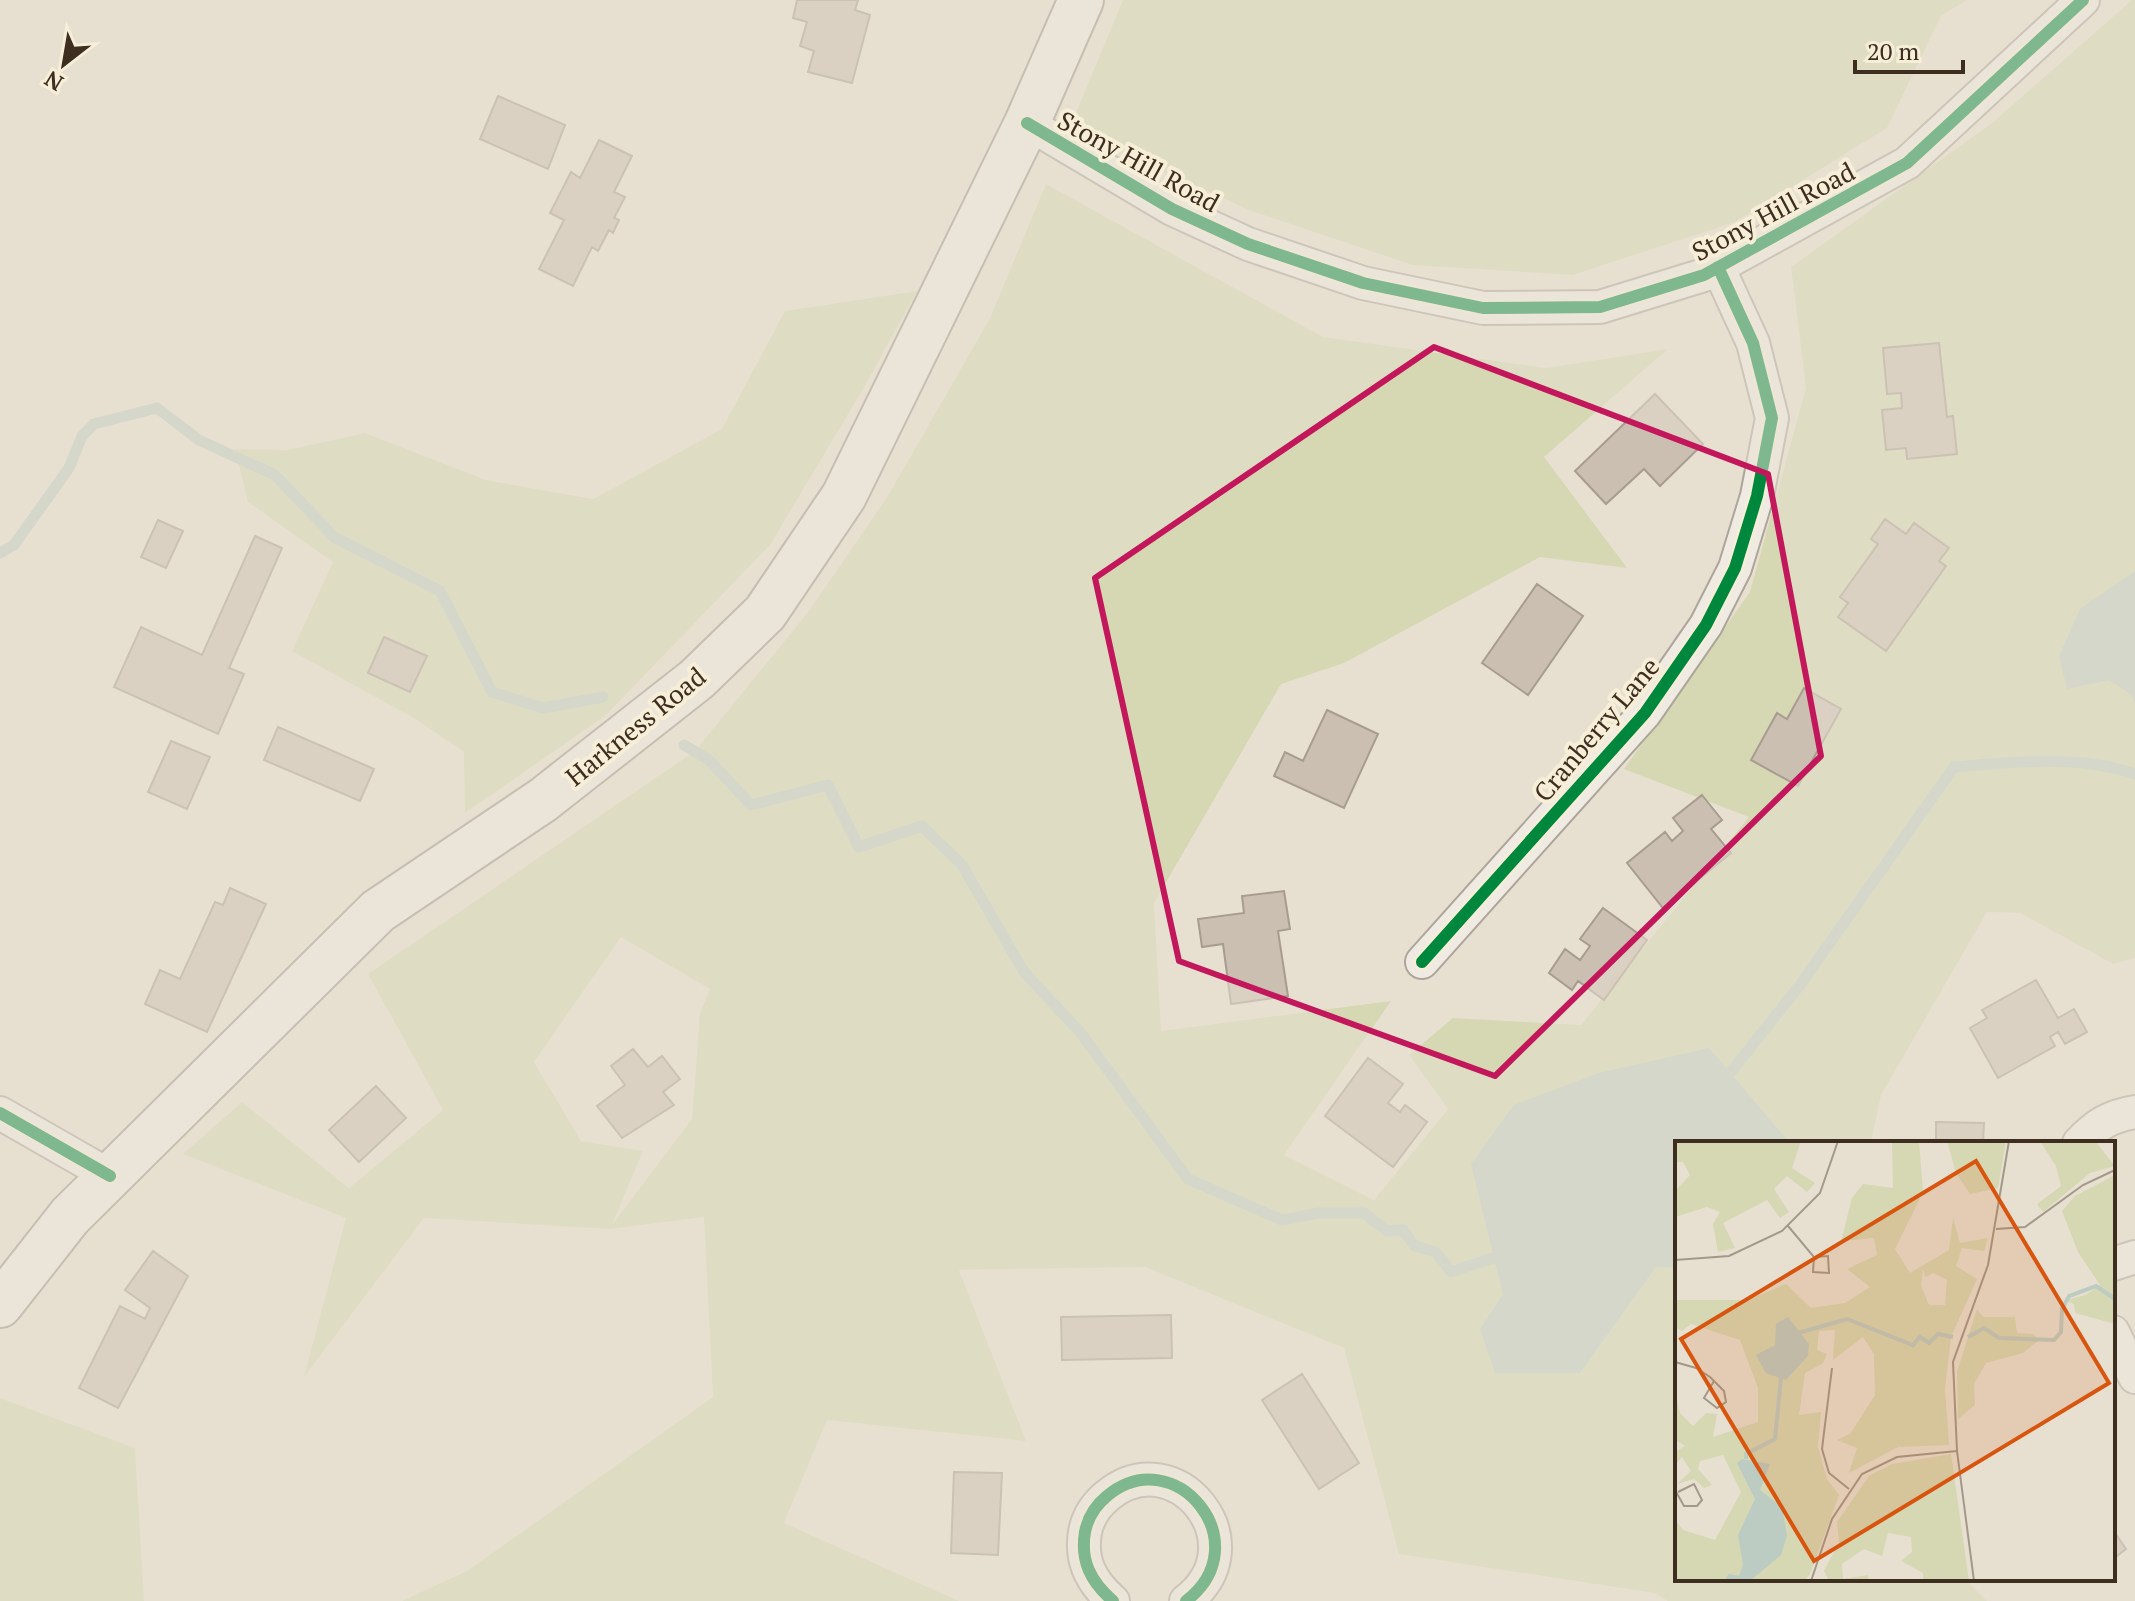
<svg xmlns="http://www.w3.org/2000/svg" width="2135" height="1601" font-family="'PT Serif',serif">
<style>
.green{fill:#d6d7b3;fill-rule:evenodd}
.water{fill:#bcccc2}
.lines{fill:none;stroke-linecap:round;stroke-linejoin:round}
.stream{stroke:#bcccc2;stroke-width:11}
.building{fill:#cbbfb2;stroke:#a89c90;stroke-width:2}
.minor-casing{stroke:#ada599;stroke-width:36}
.secondary-casing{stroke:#9c958a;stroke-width:48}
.minor{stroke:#efebe3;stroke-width:32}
.secondary{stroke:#efebe3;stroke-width:44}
.cycleway-casing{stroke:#f7eed8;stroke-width:17}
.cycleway{stroke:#00873e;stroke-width:12}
.marked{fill:none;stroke:#c2185b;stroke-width:6;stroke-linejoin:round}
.labels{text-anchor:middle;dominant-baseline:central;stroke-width:8;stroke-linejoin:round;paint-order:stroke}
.street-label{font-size:26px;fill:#3d2e20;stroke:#f7eed8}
.inset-river{fill:none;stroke:#bcccc2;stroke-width:4}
.inset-road{fill:none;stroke:#a3998a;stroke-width:2}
.view{fill:#d7550e;fill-opacity:0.15;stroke:#d7550e;stroke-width:4}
.inset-edge{fill:none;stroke:#3d2e20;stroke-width:4}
</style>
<rect width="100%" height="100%" fill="#e7e0d1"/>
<path class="green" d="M1123,0H1967L1941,16L1887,128L1735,222L1573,275L1412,265L1249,210L1069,129Z
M2132,0H2135V958L2113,964L2020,913L1987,912L1881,1095L1871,1143H1790L1708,1048L1503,1294L1480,1329L1580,1373L1656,1267L1677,1268V1579H1965L1987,1601H1668L1654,1593L1399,1554L1344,1348L1145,1267L959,1270L1026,1441L827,1420L784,1523L959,1601H402L467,1571L713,1397L704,1217L610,1229L424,1218L304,1377L346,1218L183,1154L242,1102L349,1188L443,1110L368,974L695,751L809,611L889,494L990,318L1046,184L1323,337L1546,368L1668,349L1544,457L1627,568L1540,557L1344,663L1281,684L1154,903L1161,1031L1391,1001L1284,1155L1374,1200L1448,1109L1409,1055L1453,1018L1581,1025L1749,817L1624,769L1750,592L1806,388L1791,267L1992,123ZM621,937L710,989L700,1013L692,1119L612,1225L643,1151L581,1141L534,1062Z
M917,291L866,384L770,545L605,716L465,813L464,752L417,720L292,651L333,562L248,502L235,449L287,450L365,433L486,480L593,499L722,429L785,311Z
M0,1398L135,1448L144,1601H0Z"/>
<path class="water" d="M2135,571V703L2132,695L2109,680L2067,689L2059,656L2080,609Z
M1709,1048L1790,1143H1677V1268L1656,1267L1580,1373H1495L1480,1329L1503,1294L1471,1164L1514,1105L1599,1073Z"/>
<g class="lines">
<path class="stream" d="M0,553L14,545L69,468L82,436L94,424L157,408L199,440L275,475L334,537L440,591L492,692L543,708L603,697
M684,745L709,760L751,805L828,785L859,847L922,826L962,865L1024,972L1080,1032L1188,1179L1282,1220L1319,1213H1364L1387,1231L1403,1230L1415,1246L1436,1252L1451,1272L1493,1258
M1730,1073L1800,985L1954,767C2013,762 2078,754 2135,774"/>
</g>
<path class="building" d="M797,0H858L855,10L870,15L852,83L808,72L814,51L800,46L807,22L793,18Z
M498,96L565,125L548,169L480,139Z
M599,140L632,156L614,192L625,197L614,218L619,220L613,233L609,230L598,251L592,247L573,286L539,269L564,220L550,213L571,172L580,178Z
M1939,343L1947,417L1953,416L1957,454L1907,459L1906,448L1886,450L1882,410L1902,408L1901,393L1887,394L1883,348Z
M1655,394L1703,444L1660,486L1644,469L1606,504L1575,471Z
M1885,519L1906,534L1914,523L1949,548L1939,561L1946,566L1886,651L1838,617L1848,603L1840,597L1878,544L1871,539Z
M158,520L183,531L166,568L141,557Z
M255,536L282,548L229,668L244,674L218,734L114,687L141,627L202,655Z
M1537,584L1583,616L1528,695L1482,663Z
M384,637L427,656L410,692L368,673Z
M1804,688L1841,709L1798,786L1751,760L1777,713L1787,719Z
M1327,710L1378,734L1344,808L1274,776L1285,752L1303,761Z
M278,727L374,769L360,801L264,760Z
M171,741L210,757L187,809L148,792Z
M1702,795L1722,820L1711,829L1731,853L1663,908L1627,863L1665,832L1672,841L1683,831L1673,818Z
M230,888L266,904L207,1032L145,1004L160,970L180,979L215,902L223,905Z
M1284,891L1290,929L1278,931L1288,996L1231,1004L1223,944L1202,947L1198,919L1244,913L1242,896Z
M1603,908L1647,940L1604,1000L1578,981L1572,990L1549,973L1565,949L1580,960L1590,946L1580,939Z
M2036,980L2058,1018L2074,1009L2087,1032L2065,1044L2058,1032L2050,1037L2055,1046L1998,1078L1970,1028L1987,1018L1982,1010Z
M633,1049L648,1067L662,1056L680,1079L663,1092L674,1105L622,1138L597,1106L625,1085L611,1066Z
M1368,1058L1403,1084L1388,1103L1400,1112L1405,1105L1427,1122L1393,1167L1325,1116Z
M376,1086L406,1118L359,1162L329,1130Z
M1936,1122L1984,1123L1983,1143H1936Z
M153,1251L188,1276L118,1408L79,1388L120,1306L145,1319L150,1308L125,1290Z
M1171,1315L1172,1358L1062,1360L1061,1317Z
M1302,1374L1359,1463L1319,1489L1262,1400Z
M954,1472L1002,1473L998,1555L951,1553Z
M2113,1530L2126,1549L2113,1559Z"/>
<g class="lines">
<g class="minor-casing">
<path id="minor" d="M1027,123L1172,209L1248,244L1363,283L1483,308L1600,307L1704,275L1907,163L2083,0
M1422,962L1645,713L1706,625L1735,568L1757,496L1772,418L1753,343L1718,267
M0,1113L110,1176
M2079,1143C2096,1125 2110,1116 2135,1112
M2113,1264L2135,1257
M2113,1332L2135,1377
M1113,1601C1091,1582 1080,1561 1085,1532C1088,1517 1096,1505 1107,1496C1175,1439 1261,1544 1186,1601"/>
</g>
<g class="secondary-casing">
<path id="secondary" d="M0,1305L70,1216L378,911L543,800L697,679L765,613L844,496L1027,123L1081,0"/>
</g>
<use href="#minor" class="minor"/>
<use href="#secondary" class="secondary"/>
<g class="cycleway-casing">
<path id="cycleway" d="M1027,123L1172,209L1248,244L1363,283L1483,308L1600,307L1704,275L1907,163L2083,0
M1422,962L1645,713L1706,625L1735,568L1757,496L1772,418L1753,343L1718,267
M0,1113L110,1176
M1113,1601C1091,1582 1080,1561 1085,1532C1088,1517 1096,1505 1107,1496C1175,1439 1261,1544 1186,1601"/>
</g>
<use href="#cycleway" class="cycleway"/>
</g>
<path d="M0 0H2135V1601H0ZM1434,347L1768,474L1821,756L1495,1076L1179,961L1095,578Z" fill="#e7e0d1" fill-opacity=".55" fill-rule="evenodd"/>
<path class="marked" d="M1434,347L1768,474L1821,756L1495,1076L1179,961L1095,578Z"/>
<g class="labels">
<g class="street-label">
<text transform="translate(1139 161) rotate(29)">Stony Hill Road</text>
<text transform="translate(1773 211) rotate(-28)">Stony Hill Road</text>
<text transform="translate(635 726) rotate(-39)">Harkness Road</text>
<text transform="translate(1596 729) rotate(-50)">Cranberry Lane</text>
</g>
</g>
<g transform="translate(1675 1141)">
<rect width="440" height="440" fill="#e7e0d1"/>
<path d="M2,0H126L117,27L140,42L132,51L112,35L99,48L114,71L105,77L92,59L48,82L60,107L43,111L38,83L45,71L32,66L0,76V50L15,34L8,21H0ZM217,0H244L248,51L220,108L235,132L274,109L278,77L285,102L313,97L309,110L287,107L281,125L302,138L276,196L270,248L274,304L223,306L174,332L182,307L162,299L175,293L200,254L199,213L188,196L158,219L160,189L144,190L142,209L152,213L148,222L130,232L124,274L146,271L143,306L152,338L164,354L135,433L129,440H0V378L8,389L40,399L66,351L48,314L25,320L23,328L37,344L29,347L19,338L2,343L16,330L7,316L0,324V311L10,305L0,299V251L5,272L18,285L31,272L42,273L38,296L83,281V247L65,199L16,183L7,190L0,186V159H73L111,143L136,167L170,162L195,146L172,128L202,114L199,97L166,100L177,57L188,43L218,47ZM248,127L250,136L259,132L272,139L270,164H254L246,145ZM100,204L133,215L111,239L82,215ZM272,0H331L323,47L295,53L281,32ZM420,0L440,25L415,32L368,71L362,63L386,45L381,25L366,2L341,0ZM440,34V183L400,172L399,163L390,159L411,154L425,144L403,111L387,70L400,55ZM302,168L308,176H340L342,192L358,193L364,199L348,212L311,222L299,243L300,264L283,278L282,231ZM276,313L294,440H248V432L226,420L237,411L236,396L213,392L207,415L189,408L167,423L168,438L193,434L194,440H154L149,430L164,401L162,381L194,335L217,323Z" fill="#d6d7b3" fill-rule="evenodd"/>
<path d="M113,176L134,203L133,215L111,239L91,232L81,214L100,204L101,183ZM67,318L95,323L85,349L107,366L112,395L106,414L75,440H49L54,433L64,435L68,424L63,394L80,358L62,322Z" fill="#bcccc2"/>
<path class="inset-river" d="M123,192L172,178L238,204L245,196L254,202L263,193L278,196M293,196L309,187L324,197L379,199L386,191L387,168L394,155L421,145L440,158M71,318V313L100,298L106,237"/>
<path class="inset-road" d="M113,85L139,116L138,131L154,132L153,115L139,116M321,88L350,86L408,44L440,29M0,119L54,115L107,90L145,52L163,0M0,221L21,227L35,236L49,250L51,261L42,267L29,257L39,240M157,227L147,308L154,332L174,348M0,349L9,365H22L27,359L19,343L3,351M136,440L157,378L187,333L222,316L282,310M299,440L282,310L278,221L313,124L334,0"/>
<path class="view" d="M301,20L434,242L139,420L6,198Z"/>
<rect width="440" height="440" class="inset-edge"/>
</g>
<g transform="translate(64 64) rotate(211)" stroke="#f7eed8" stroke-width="6" paint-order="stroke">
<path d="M0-6L14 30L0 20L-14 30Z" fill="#3d2e20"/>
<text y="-12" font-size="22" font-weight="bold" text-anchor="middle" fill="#3d2e20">N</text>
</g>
<path d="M1855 60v12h108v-12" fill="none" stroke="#3d2e20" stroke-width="4"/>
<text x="1867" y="60" font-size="24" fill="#3d2e20" stroke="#f7eed8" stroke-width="6" paint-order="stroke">20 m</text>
</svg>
